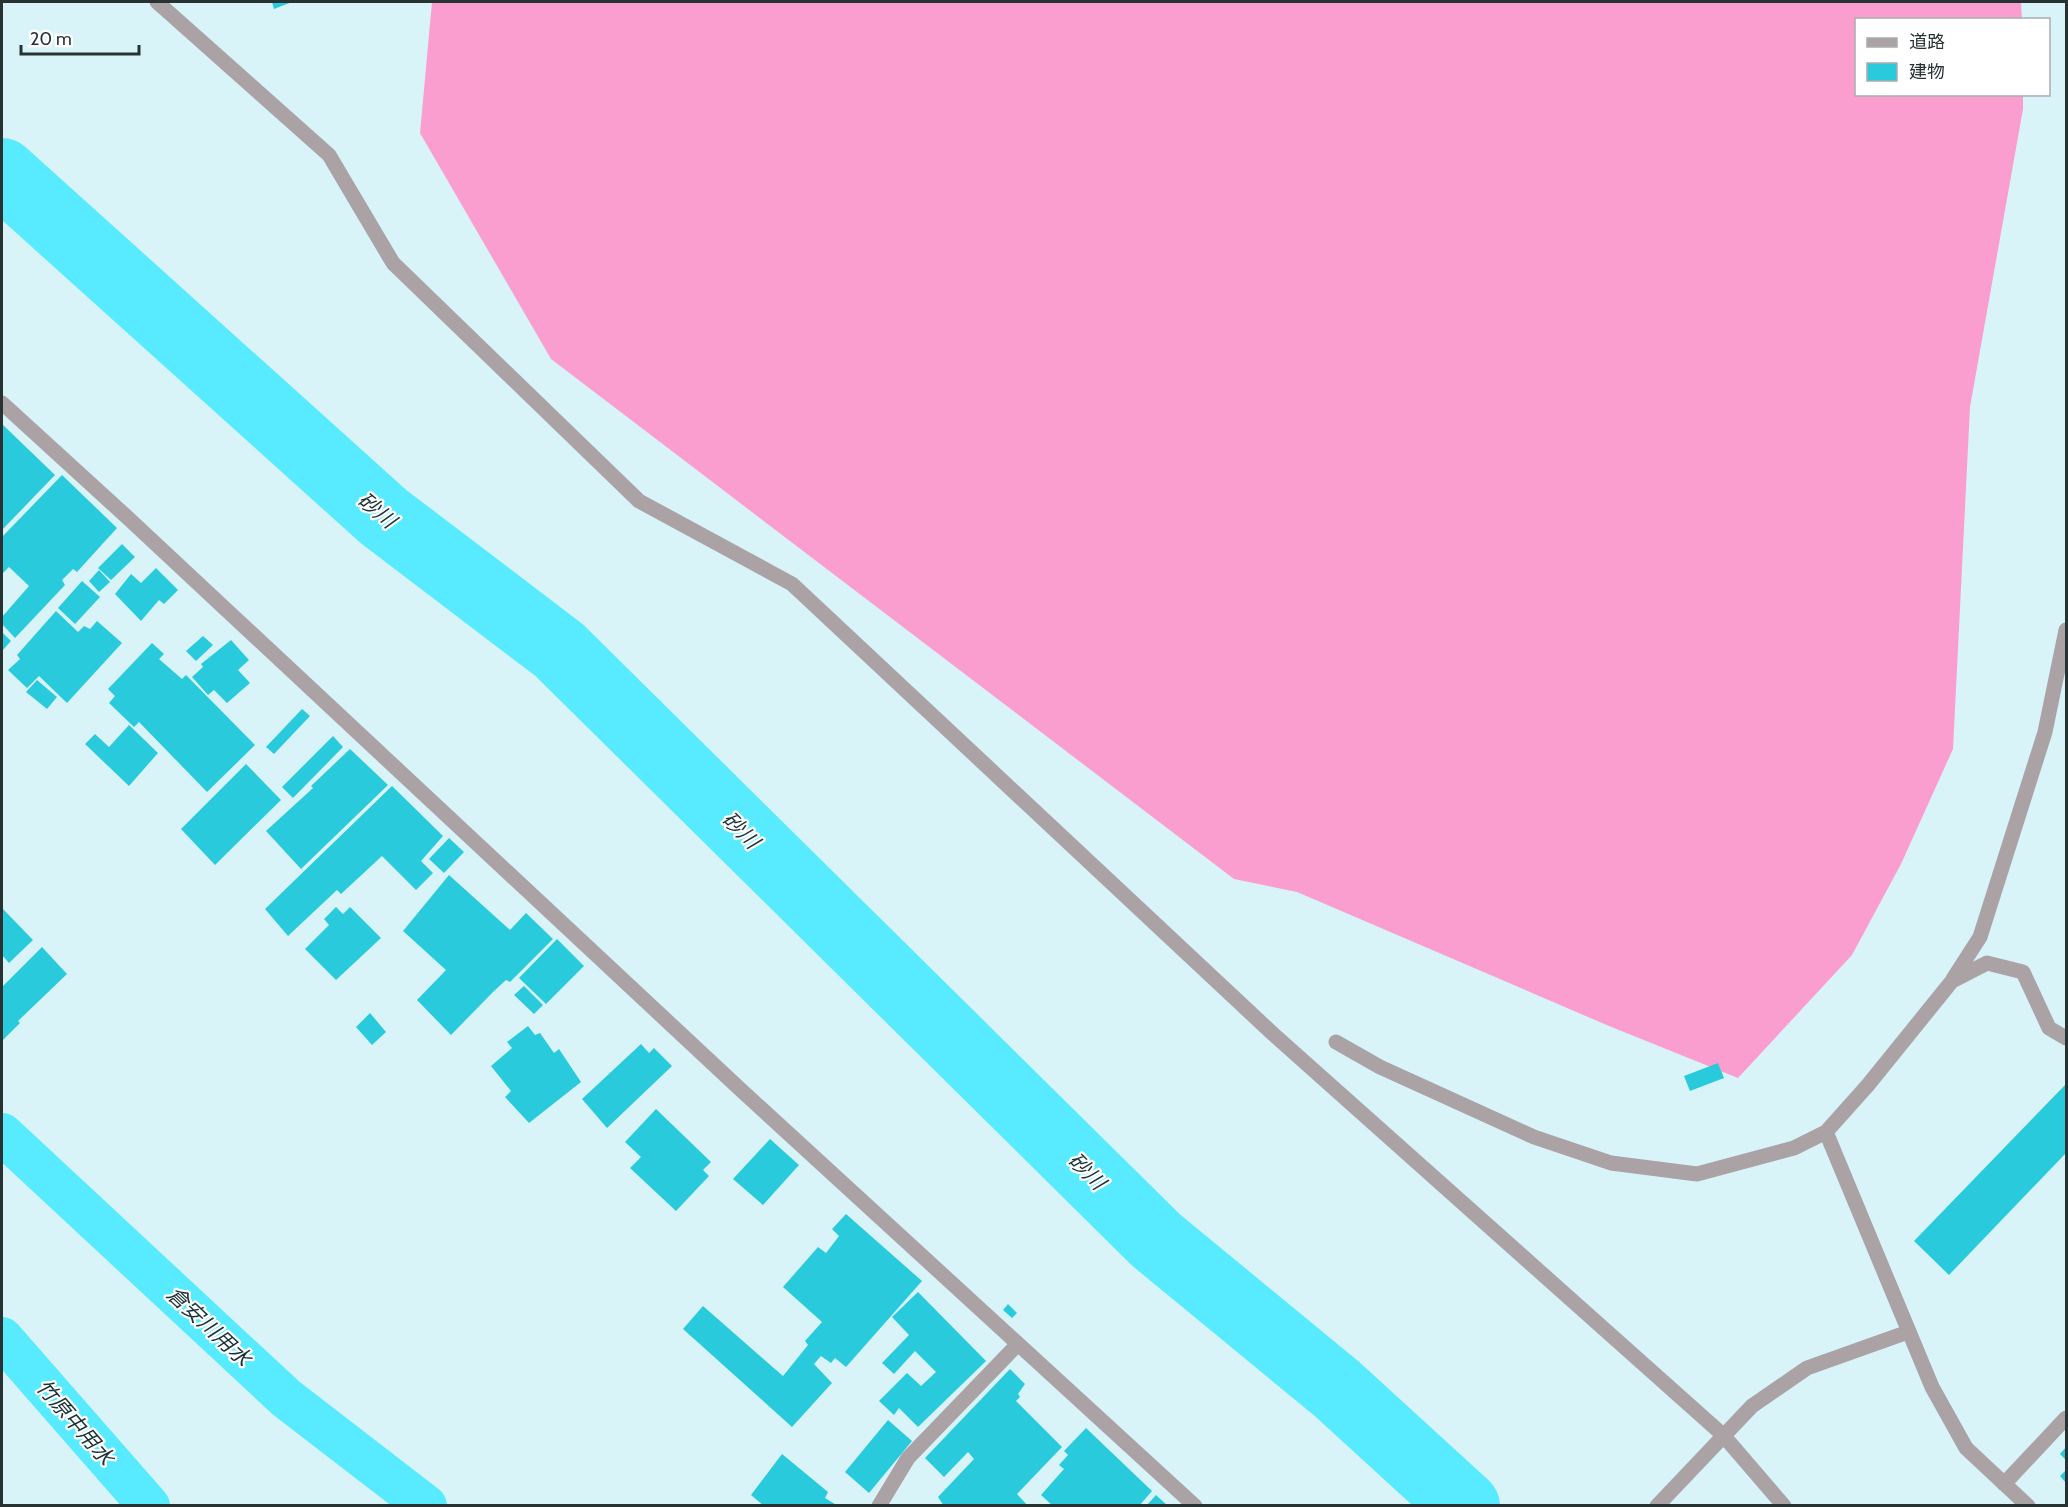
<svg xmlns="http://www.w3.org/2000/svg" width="2068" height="1507" font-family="Cabin,'Noto Sans JP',sans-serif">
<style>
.forest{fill:#fa9ed0}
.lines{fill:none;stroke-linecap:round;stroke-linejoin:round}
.canal{stroke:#58eafe;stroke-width:42}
.river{stroke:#58eafe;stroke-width:70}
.building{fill:#2acadd}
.minor{stroke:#aba2a6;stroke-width:15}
.labels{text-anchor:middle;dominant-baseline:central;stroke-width:4.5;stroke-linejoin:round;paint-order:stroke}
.water-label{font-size:21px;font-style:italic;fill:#193135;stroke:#fff}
</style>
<rect width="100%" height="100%" fill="#d9f4f8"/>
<path class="forest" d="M432,2H2021L2022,19L1856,20V94L2023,95V109L1970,407L1953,749L1901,864L1852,955L1738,1078L1609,1026L1297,892L1234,879L551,359L420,133Z"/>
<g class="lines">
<path class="canal" d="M2,1134L286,1398L426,1506
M2,1338L149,1506"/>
<path class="river" d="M2,173L384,517L559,650L1156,1240L1337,1389L1465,1506"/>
</g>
<path class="building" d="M272,2H292L274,9Z
M2,424L55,475L2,530Z
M62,475L117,528L77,572L73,569L62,580L65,585L15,638L2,624V617L29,586L9,567L3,573L2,572V537Z
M122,544L135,557L111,580L98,568Z
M156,568L178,590L164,604L159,600L141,621L115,594L131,574L141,583Z
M99,570L110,582L99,592L89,581Z
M82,581L100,597L75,624L58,608Z
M56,611L78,632L84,626L90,629L97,621L122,643L67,703L39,676L27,688L8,670L20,659L17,655Z
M2,632L11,641L2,651Z
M203,636L213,645L196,661L186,651Z
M231,640L249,660L238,670L250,683L227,703L214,690L208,695L192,677L203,667L201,664Z
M152,643L164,654L159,659L182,679L186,675L255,745L207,792L139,722L134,727L109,703L115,696L108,689Z
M37,680L57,697L47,709L26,692Z
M302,709L310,716L274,754L266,747Z
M129,725L158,753L129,786L85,744L95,734L109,747Z
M333,736L343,747L293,798L282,787Z
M350,749L388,785L301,869L266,831L313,788L311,786Z
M246,764L281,800L215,865L181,829Z
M392,786L443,836L421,861L433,873L416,890L382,856L341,894L337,890L288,936L265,909Z
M449,838L464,852L444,873L429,859Z
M449,875L510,930L526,913L553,939L510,982L506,980L493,992L451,1035L417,1000L446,970L403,931Z
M336,907L343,914L350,907L381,938L336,980L305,949L329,925L324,919Z
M2,908L33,940L9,963L2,955Z
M557,939L584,966L546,1004L519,978Z
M42,947L67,974L18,1021L20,1023L2,1041V987Z
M524,986L543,1005L534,1014L514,995Z
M370,1013L386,1032L372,1045L356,1027Z
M528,1026L535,1035L540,1033L554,1053L559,1049L581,1082L529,1123L505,1097L511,1091L491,1066L512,1048L507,1042Z
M641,1044L649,1053L654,1048L672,1066L607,1128L582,1099Z
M1718,1063L1724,1078L1690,1091L1684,1076Z
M2066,1084V1153L1949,1275L1914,1241Z
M656,1109L711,1162L703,1170L709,1176L676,1211L630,1168L641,1157L625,1142Z
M770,1139L799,1165L763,1205L733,1179Z
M846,1214L922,1281L846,1367L835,1358L831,1363L821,1356L814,1364L832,1383L792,1427L683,1329L703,1306L783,1376L808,1345L805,1341L822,1322L783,1287L818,1247L826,1253L839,1236L832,1229Z
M918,1292L986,1361L918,1427L899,1408L894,1415L879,1401L907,1373L921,1386L936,1372L915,1351L894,1374L882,1363L909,1335L892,1317Z
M1008,1304L1017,1313L1012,1318L1003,1310Z
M1010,1369L1025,1384L1018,1394L1020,1397L1016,1401L1062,1447L1017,1494L1028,1506H944L938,1497L974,1459L968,1452L944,1477L925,1458Z
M888,1420L912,1441L869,1493L845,1472Z
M1086,1428L1152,1491L1139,1506H1053L1041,1495L1064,1469L1059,1465L1068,1455L1064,1451Z
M2066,1447V1460L2060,1454Z
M782,1454L828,1492L825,1498L838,1506H764L751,1495Z
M2066,1470V1483L2060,1476Z
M1156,1495L1168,1506H1146Z"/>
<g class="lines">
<path class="minor" d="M157,2L329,155L393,263L639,501L792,584L1272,1033L1723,1435L1784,1506
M2,403L128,518L741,1090L1195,1506
M1953,979L1980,937L2045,732L2066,630
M1336,1042L1380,1067L1534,1137L1611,1163L1697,1174L1794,1148L1826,1132L1868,1085L1952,981L1987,963L2023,972L2049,1028L2066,1038
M1826,1132L1932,1387L1966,1448L2028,1506
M2004,1484L2066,1418
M879,1506L908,1458L1018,1344
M1657,1506L1752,1406L1807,1368L1908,1332"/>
</g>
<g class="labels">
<g class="water-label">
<text transform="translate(377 510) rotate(40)">砂川</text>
<text transform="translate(741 830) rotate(45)">砂川</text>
<text transform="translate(1087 1171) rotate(45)">砂川</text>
<text transform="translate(209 1326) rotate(43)">倉安川用水</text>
<text transform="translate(75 1422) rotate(49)">竹原中用水</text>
</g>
</g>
<rect width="2068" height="1507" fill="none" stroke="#283233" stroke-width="6"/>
<rect x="1855" y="18" width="195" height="78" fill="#ffffff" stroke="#a9adad" stroke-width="1.5"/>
<rect x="1867" y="38" width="30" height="9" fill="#aba2a6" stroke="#a9adad" stroke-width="1.5"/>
<text x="1909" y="48" font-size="18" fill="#283233">道路</text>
<rect x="1867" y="63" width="30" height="18" fill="#2acadd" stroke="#a9adad" stroke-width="1.5"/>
<text x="1909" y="78" font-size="18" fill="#283233">建物</text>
<path d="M21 45v9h118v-9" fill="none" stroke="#283233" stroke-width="3"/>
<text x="30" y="45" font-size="18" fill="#283233" stroke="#ffffff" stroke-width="4.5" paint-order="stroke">20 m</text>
</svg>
